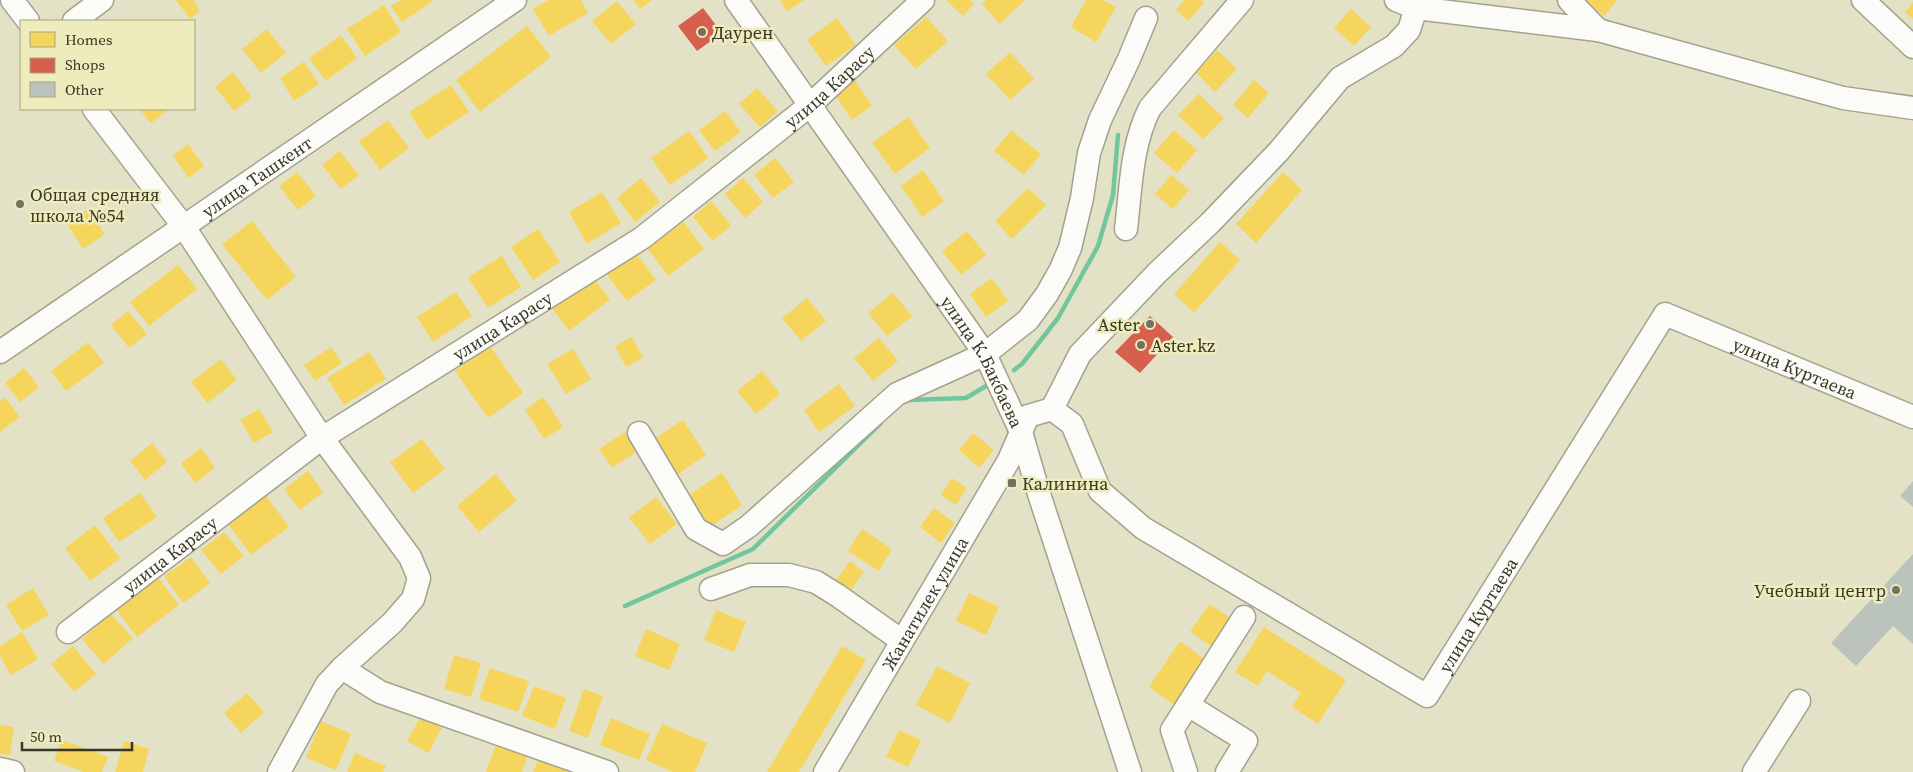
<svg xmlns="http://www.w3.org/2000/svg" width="1913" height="772" font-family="'Source Serif 4',serif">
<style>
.homes{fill:#f6d55c}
.shops{fill:#d6604d}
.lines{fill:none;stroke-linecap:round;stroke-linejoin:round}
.stream{stroke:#72c69e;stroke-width:4.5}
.building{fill:#bbc4bc}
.minor-casing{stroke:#a3a28e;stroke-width:25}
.minor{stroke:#fbfbf7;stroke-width:22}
.poi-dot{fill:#74725d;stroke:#eeecbc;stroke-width:2}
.labels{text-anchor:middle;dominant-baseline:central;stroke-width:5;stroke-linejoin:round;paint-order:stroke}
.poi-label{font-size:18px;fill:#383624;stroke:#eeecbc;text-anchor:start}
.street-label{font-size:18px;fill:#383624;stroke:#eeecbc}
</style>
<rect width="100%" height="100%" fill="#e3e2c7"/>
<path class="homes" d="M176,0H196L194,2L200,11L190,19Z
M401,0H434L402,22L391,6Z
M548,0H581L588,13L549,36L533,9Z
M634,0H652L640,9Z
M780,0H804L787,11Z
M946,0H970L974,4L963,16Z
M986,0H1025L1000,24L982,4Z
M1086,0H1103L1116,7L1096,42L1071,27Z
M1184,0H1201L1204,3L1188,21L1176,10Z
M1584,0H1617L1604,16Z
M617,1L636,24L611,44L592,21Z
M1913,2V19L1905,12Z
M384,5L401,32L365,56L347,29Z
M1351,9L1371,27L1354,46L1334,28Z
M926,17L948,41L916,69L894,45Z
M837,18L856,45L826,66L807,40Z
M527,26L551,57L480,112L456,80Z
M267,29L286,53L261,73L242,49Z
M341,35L357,58L326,81L309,58Z
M1217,50L1237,69L1215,92L1196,73Z
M1010,52L1034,79L1010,100L986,74Z
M304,62L319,84L294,101L280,78Z
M233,72L252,97L234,111L215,87Z
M853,77L872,106L852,120L832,91Z
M1254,80L1269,93L1248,118L1233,105Z
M451,85L469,112L427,140L409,112Z
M757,88L778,111L760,127L739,104Z
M1199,94L1224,118L1203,139L1178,115Z
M139,109H169L151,123Z
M725,111L741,132L715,151L699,130Z
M908,117L930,148L895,174L872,143Z
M388,120L409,148L380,170L359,141Z
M1011,130L1041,154L1024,175L994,151Z
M1174,130L1197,150L1177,173L1154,153Z
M689,131L708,158L670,185L651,158Z
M188,144L204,166L189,178L173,156Z
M340,151L359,175L341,189L322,165Z
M775,158L794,182L773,198L754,175Z
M923,170L944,201L922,217L901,186Z
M297,172L316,196L298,210L279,186Z
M1283,172L1302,190L1256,243L1236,224Z
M1171,175L1189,190L1173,209L1155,194Z
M641,178L660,202L635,222L617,198Z
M743,178L763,202L745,218L725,194Z
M1028,188L1046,205L1012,239L995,221Z
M602,192L621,223L587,244L569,212Z
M711,201L731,225L713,241L693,217Z
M88,209L105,234L83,249L67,224Z
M252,221L296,277L267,300L222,244Z
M683,221L704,249L668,276L647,248Z
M538,229L560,262L533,280L511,247Z
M967,231L986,255L961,275L942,251Z
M1220,242L1240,260L1194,313L1174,294Z
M633,249L656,280L627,301L604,271Z
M502,256L521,287L488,308L468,277Z
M178,265L197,289L149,326L130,302Z
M594,278L610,300L569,331L552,308Z
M992,278L1008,301L986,317L970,294Z
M456,292L472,316L433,342L417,317Z
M893,293L912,316L887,336L868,313Z
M807,298L826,321L801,341L782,318Z
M128,311L147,334L129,348L111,325Z
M632,337L643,358L626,367L615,346Z
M879,338L898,361L873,381L854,358Z
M88,342L104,363L66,391L51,371Z
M490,346L523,393L488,418L455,371Z
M331,347L342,363L315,381L304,365Z
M573,349L591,379L566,394L547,364Z
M369,352L386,379L344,405L327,378Z
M221,359L237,380L207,403L191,382Z
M24,368L39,387L20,402L5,383Z
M762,371L780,394L756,414L737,391Z
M839,384L855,406L819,432L804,410Z
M5,397L20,417L0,432V401Z
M543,397L563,427L544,439L525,410Z
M259,409L273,432L254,443L240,420Z
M683,420L706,455L678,474L654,439Z
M625,432L637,451L612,468L599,449Z
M973,433L994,450L979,468L959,450Z
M422,439L445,469L413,493L390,462Z
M152,443L167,462L145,480L130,461Z
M201,448L215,468L195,483L181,463Z
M308,471L323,492L300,510L284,489Z
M722,473L742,505L710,527L689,495Z
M495,474L517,500L479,532L457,506Z
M952,478L967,488L956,505L941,495Z
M140,493L157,517L119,542L103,518Z
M264,493L289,527L251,555L226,521Z
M656,497L677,524L650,544L629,517Z
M934,508L955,523L941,543L920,527Z
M95,525L120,558L90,581L65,548Z
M862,529L892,549L879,571L848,551Z
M224,532L244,556L221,574L201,550Z
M191,557L210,583L183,603L164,576Z
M850,561L864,572L848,594L834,583Z
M158,577L179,605L137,637L116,609Z
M33,588L49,615L22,631L6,605Z
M969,593L999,607L986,635L956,621Z
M1209,604L1232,619L1213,647L1190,632Z
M716,610L746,622L734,652L704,640Z
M111,614L133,638L104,664L82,639Z
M1264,627L1346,680L1318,724L1292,707L1301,693L1267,671L1258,686L1235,672Z
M646,629L680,644L669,670L635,656Z
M22,632L38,659L11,675L0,656V646Z
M1180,641L1207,661L1176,706L1149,687Z
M73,646L96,674L74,692L51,664Z
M842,646L866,660L799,772H767Z
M454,655L481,663L471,697L444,689Z
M937,666L970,683L950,723L916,705Z
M490,668L529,681L518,712L479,699Z
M534,686L566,698L555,729L522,716Z
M584,689L603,696L588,738L569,731Z
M247,693L264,712L241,733L224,713Z
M421,716L442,728L428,753L407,741Z
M611,718L650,734L639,760L600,745Z
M321,721L351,734L336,770L306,758Z
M662,724L707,743L695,772H673L646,760Z
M0,725L14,727L10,755L0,754Z
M899,730L921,740L908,767L886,757Z
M62,740L108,757L102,772H84L54,761Z
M124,741L149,749L143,772H115Z
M497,742L528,755L522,772H486Z
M542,751L577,772H533Z
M355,753L386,766L383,772H347Z"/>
<path class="shops" d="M703,8L722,33L697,51L678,26Z
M1150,316L1173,337L1140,373L1115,352Z"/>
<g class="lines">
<path class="stream" d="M1014,370L1022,364L1058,318L1098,246L1113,195L1118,135
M908,400L966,398L986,386
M625,606L753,549L880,424"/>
</g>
<path class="building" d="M1913,481V507L1900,496Z
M1913,554V644L1893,626L1856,666L1831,643Z"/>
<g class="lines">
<g class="minor-casing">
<g id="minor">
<path d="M12,0L28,21"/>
<path id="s1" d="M736,0L985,354L1021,432L1039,494L1130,772"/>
<path d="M1396,0L1416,8L1598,30L1843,98L1913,108"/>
<path d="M1569,0L1598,30"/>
<path d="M1863,0L1913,47"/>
<path d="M74,21L102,0"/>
<path d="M94,109L184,227L322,438L410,557L419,578L413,599L392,623L342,668L327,684L279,772"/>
<path d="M1126,229C1131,188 1131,145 1150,108L1242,0"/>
<path id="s2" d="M0,352L515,0"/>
<path d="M1052,409L1080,354L1157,273L1210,223L1279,151L1340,78L1394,46L1409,30L1416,8"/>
<path d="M639,433L696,529L723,544L749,526L897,394L985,354L1028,320L1047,294L1060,271L1070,248L1082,198L1089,153L1100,120L1129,59L1146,18"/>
<path d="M711,589L750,575H789L816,582L837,595L902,641"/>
<path id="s3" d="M68,632L322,438L642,238L809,106L923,0"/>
<path d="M342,668L380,692L607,772"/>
<path d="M1188,705L1246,741L1227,772"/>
<path d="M0,769L13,772"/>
<path id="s4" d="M825,772L1009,460L1028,416L1052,409L1072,424L1100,491L1143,528L1427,696L1665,314L1913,417"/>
<path d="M1186,772L1172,730L1244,617"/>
<path d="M1754,772L1799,701"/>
</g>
</g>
<use href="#minor" class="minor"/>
</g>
<g class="poi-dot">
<circle cx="702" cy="32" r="5"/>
<circle cx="20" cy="204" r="5"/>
<circle cx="1150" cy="324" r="5"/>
<circle cx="1141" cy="345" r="5"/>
<rect x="1007" y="478" width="10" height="10" rx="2.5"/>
<circle cx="1896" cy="590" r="5"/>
</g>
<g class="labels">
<g class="poi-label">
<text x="712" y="32">Даурен</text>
<text x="30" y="194">Общая средняя<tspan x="30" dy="21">школа №54</tspan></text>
<text x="1140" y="324" text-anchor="end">Aster</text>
<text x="1151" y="345">Aster.kz</text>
<text x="1022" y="483">Калинина</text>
<text x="1886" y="590" text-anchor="end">Учебный центр</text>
</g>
<g class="street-label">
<text stroke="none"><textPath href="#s3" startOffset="938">улица Карасу</textPath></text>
<text stroke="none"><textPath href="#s2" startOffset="311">улица Ташкент</textPath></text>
<text stroke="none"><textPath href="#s3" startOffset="532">улица Карасу</textPath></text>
<text stroke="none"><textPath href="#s1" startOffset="438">улица К.Бакбаева</textPath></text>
<text stroke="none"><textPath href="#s4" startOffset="1510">улица Куртаева</textPath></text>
<text stroke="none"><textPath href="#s3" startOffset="128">улица Карасу</textPath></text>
<text stroke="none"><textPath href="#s4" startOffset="196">Жанатилек улица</textPath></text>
<text stroke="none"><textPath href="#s4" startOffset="1015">улица Куртаева</textPath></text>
</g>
</g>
<rect x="20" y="20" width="175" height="90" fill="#eeecbc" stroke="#a5a37f"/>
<rect x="30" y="32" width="25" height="15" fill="#f6d55c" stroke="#a5a37f"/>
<text x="65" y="45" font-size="15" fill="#383624">Homes</text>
<rect x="30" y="58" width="25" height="15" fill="#d6604d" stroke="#a5a37f"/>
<text x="65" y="70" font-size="15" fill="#383624">Shops</text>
<rect x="30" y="82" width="25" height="15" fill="#bbc4bc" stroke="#a5a37f"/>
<text x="65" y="95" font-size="15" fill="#383624">Other</text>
<path d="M22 742v8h110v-8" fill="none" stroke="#383624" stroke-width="2.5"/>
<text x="30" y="742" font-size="15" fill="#383624" stroke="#eeecbc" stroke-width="4" paint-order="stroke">50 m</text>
</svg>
